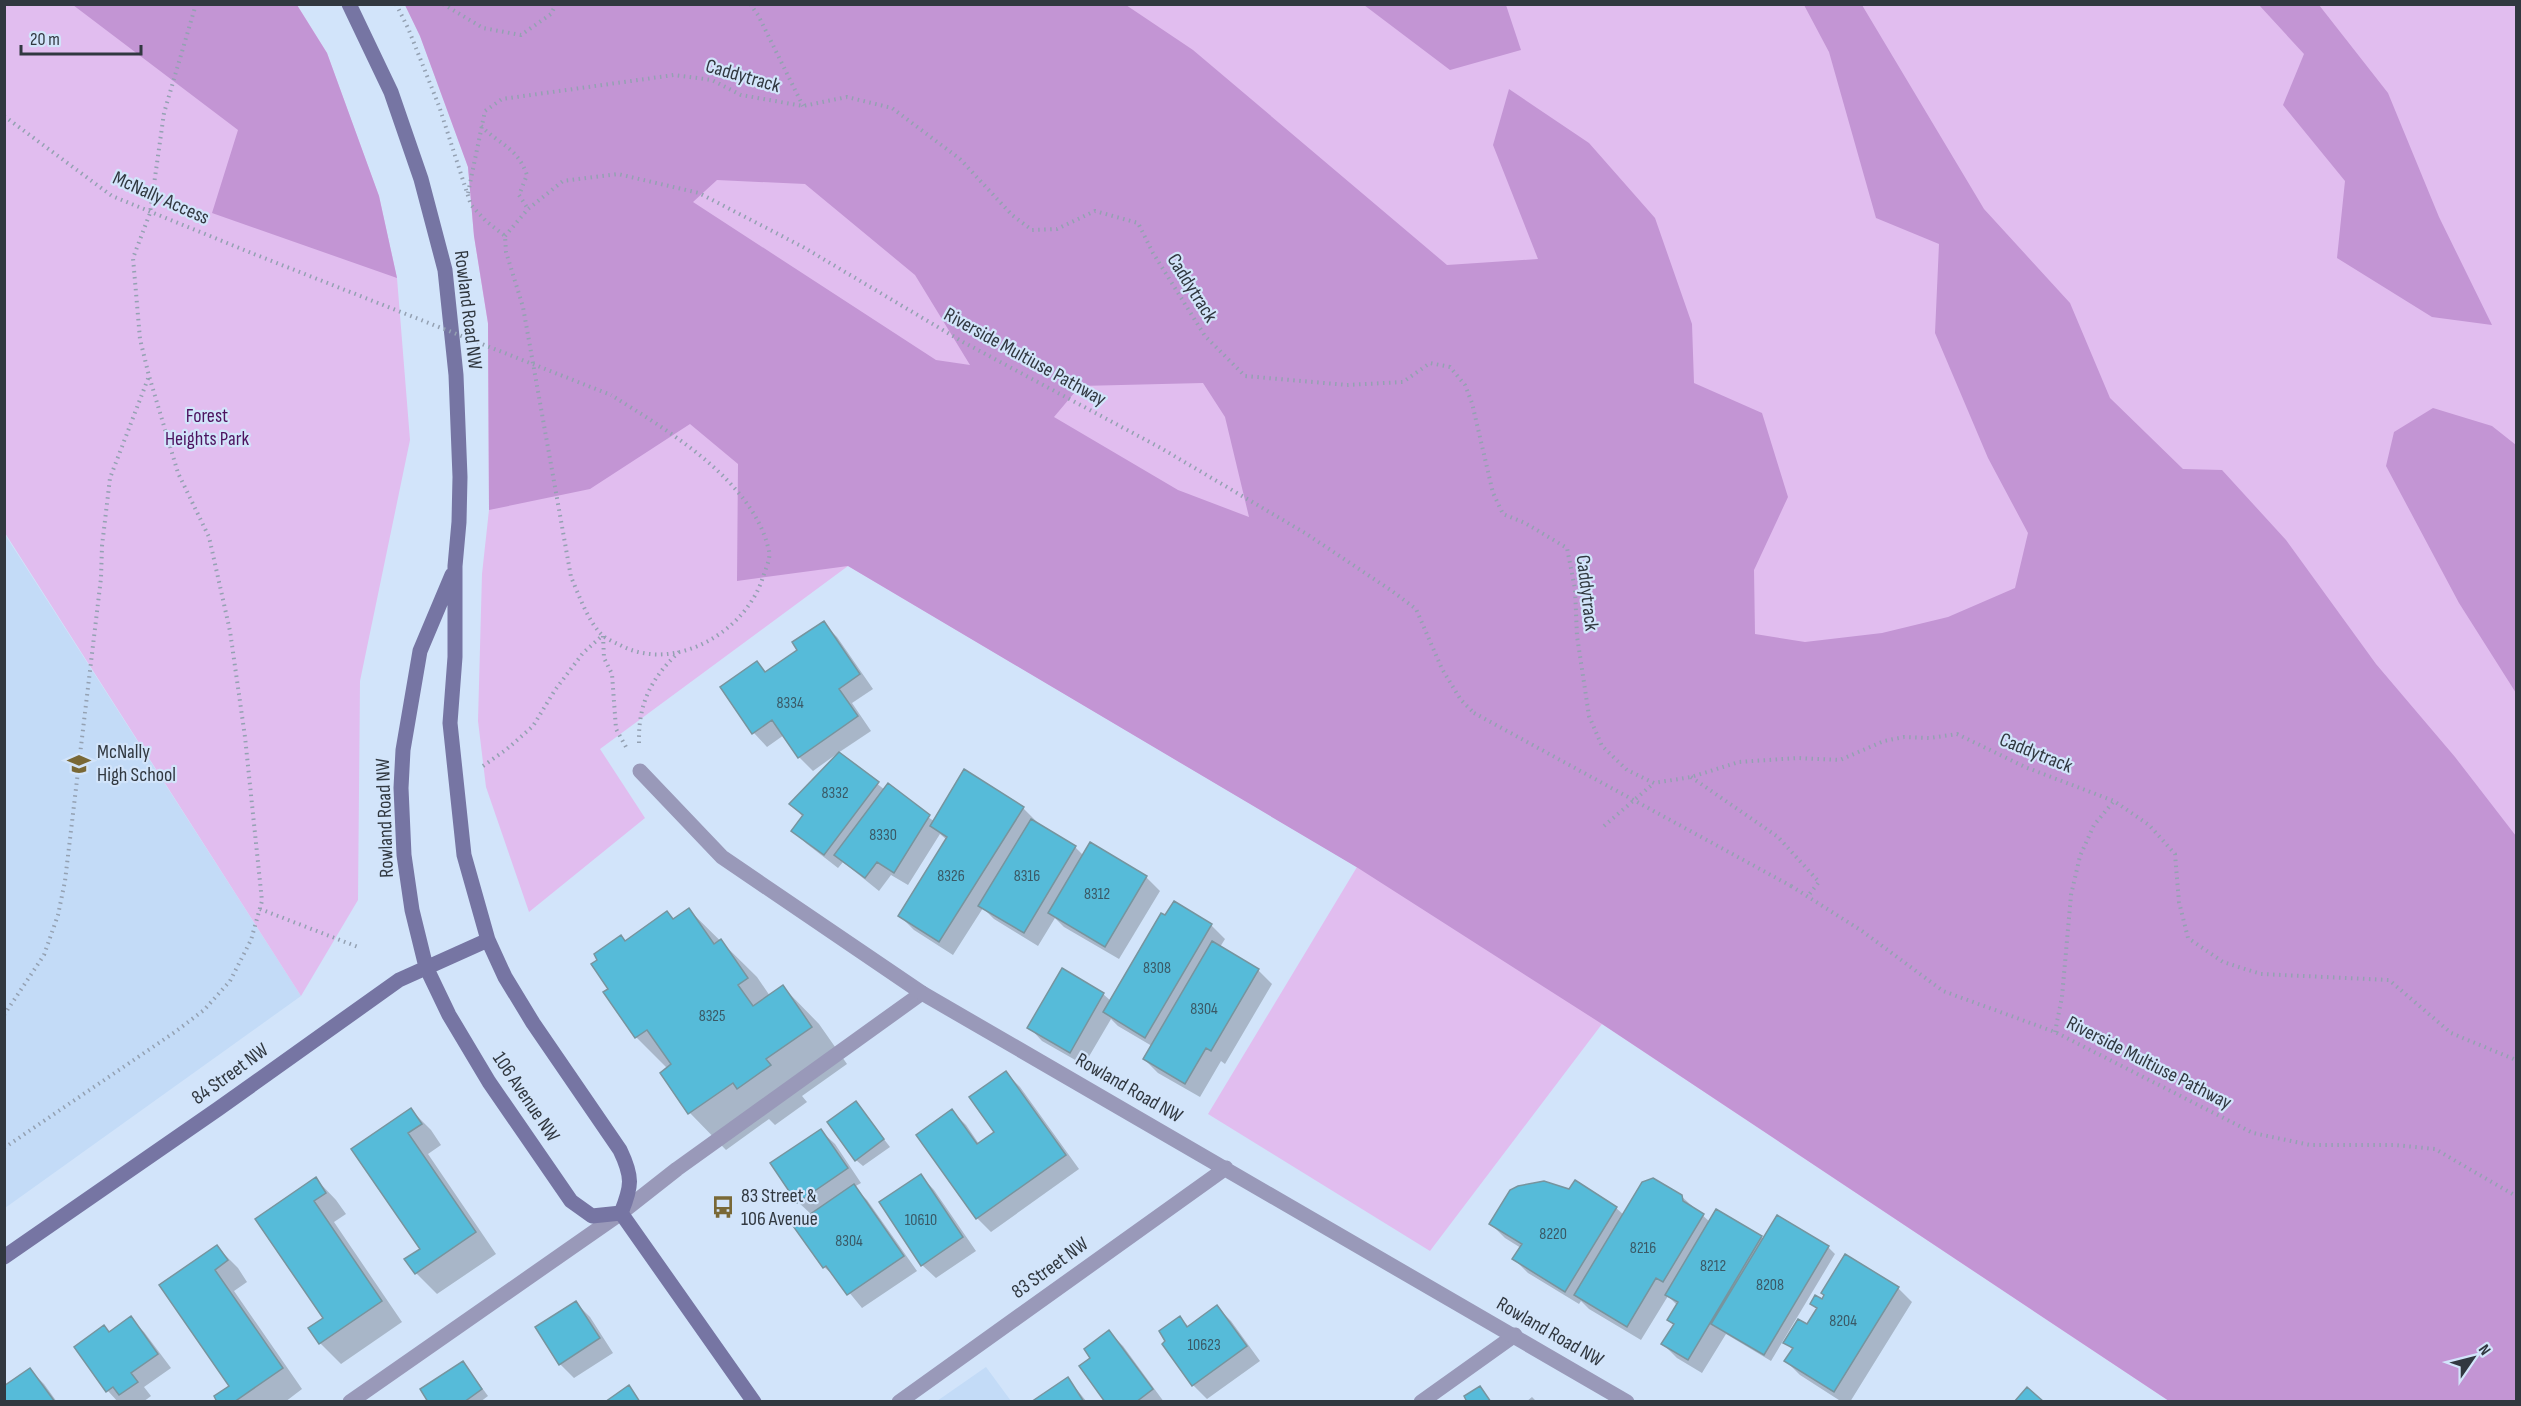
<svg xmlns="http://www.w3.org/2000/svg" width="2521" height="1406" font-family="'Sofia Sans Condensed',sans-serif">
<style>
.built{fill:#c3dbf7}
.green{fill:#e1bdef}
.forest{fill:#c395d4;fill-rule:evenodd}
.shadow{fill:#0003}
.building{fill:#56bbd9;stroke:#77949e;stroke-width:1.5}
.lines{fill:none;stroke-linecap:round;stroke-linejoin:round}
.path{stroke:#94a1b2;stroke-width:4;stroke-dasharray:1.5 4.5;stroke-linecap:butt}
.lane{stroke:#9999b9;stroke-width:15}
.street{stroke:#9999b9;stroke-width:15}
.secondary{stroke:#7675a3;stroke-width:15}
.path-bridge{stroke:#94a1b2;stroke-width:4;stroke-dasharray:1.5 4.5;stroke-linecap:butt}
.labels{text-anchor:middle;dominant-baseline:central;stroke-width:4.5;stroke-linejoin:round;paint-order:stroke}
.number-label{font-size:16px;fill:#3a5966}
.street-label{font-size:20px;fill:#313840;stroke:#d2e4fa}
.park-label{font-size:20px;fill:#4d135f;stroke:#d2e4fa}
.poi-label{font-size:20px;fill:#313840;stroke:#d2e4fa;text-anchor:start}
</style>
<rect width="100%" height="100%" fill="#d2e4fa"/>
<path class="built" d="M4,533L301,996L5,1208H4Z
M986,1367L1011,1401H937Z"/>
<path class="green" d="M5,5H297L327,53L379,196L397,278L410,440L360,681L358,900L301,996L5,533Z
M405,5H2516V1401H2169L1602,1024L1430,1251L1208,1114L1357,867L848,566L600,749L645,818L529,912L486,787L478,721L482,574L489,510L488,324L474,236L468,167L420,36Z"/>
<path class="forest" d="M73,5H297L327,53L379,196L397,278L212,213L238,130Z
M405,5H1126L1193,50L1447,265L1538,259L1493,145L1509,89L1589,143L1655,218L1692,324L1694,383L1762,413L1788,497L1754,570L1755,634L1805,642L1882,633L1948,617L2015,588L2028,533L1988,458L1935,333L1939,244L1876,218L1829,52L1804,5H1862L1984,209L2070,303L2110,398L2183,469L2222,470L2286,540L2376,664L2455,757L2516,836V1401H2169L1602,1024L1358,868L848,566L737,581L738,464L690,424L590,489L489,510L488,323L474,236L468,167L420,36ZM717,180L805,184L915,275L970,365L936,360L693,202ZM1203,383L1225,417L1249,517L1178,490L1054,417L1080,386Z
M1364,5H1506L1521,50L1450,70Z
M2259,5H2319L2388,93L2439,217L2492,325L2432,317L2337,258L2345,181L2283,105L2304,54Z
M2433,408L2492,426L2516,445V693L2459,603L2386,466L2394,432Z"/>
<path class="shadow" d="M823,623L837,637L873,689L852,703L871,731L838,753L885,790L934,821L1023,808L1037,822L1036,823L1075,847L1084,856L1146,877L1160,891L1119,959L1064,927L1055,918L1038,946L994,919L983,908L953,955L914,930L900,916L947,840L940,834L908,885L891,875L879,891L843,862L838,868L807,844L793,831L803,817L791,804L838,753L813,771L799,757L784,735L767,747L754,733L722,687L757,663L766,673L799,650Z
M689,910L757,977L770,996L783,987L819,1024L847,1064L802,1096L807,1102L775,1125L769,1119L726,1150L690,1113L662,1073L668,1069L636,1037L610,989L626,942L674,920Z
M1211,925L1225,939L1220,947L1258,970L1272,984L1225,1064L1221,1061L1200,1097L1158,1073L1144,1059L1152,1046L1118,1026L1111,1019L1084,1065L1042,1041L1029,1027L1103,994L1111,1001Z
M1006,1073L1020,1087L1079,1169L991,1232L977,1218L952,1111L966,1125L979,1144L996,1132Z
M856,1103L890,1147L863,1166L856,1160Z
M411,1110L431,1130L441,1145L428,1154L496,1254L437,1294L416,1273L406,1259L422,1249L353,1149Z
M821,1131L835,1144L861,1183L854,1187L867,1200L917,1271L862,1308L839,1280L824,1267L812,1215L798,1202Z
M921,1176L934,1190L976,1251L936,1278L922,1265Z
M316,1179L336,1200L346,1214L334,1222L402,1322L341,1364L320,1343L325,1318L257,1219Z
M1681,1196L1710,1222L1761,1237L1764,1240L1828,1247L1835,1254L1771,1361L1726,1334L1702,1373L1677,1358L1663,1344L1674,1325L1669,1320L1677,1305L1668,1296L1641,1340L1589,1309L1581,1301L1579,1304L1528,1273L1514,1259L1521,1248L1505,1238L1491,1224L1616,1208L1624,1215Z
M217,1247L238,1268L247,1282L234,1291L302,1389L285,1402H219L231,1386L161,1285Z
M1898,1288L1912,1302L1850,1402H1842L1800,1375L1786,1361L1793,1350L1785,1342L1807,1326L1818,1309L1812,1303Z
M576,1303L590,1317L613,1353L574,1378L560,1364Z
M1217,1307L1231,1321L1260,1361L1207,1399L1193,1385L1180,1318L1189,1327Z
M130,1318L144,1332L171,1368L144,1387L151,1396L143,1402H118L108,1391L110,1333Z
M1109,1332L1123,1346L1164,1402H1107Z
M463,1362L488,1396L480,1402H430Z
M30,1370L44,1384L57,1402H4Z
M1068,1379L1087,1402H1034Z
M1532,1397L1537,1402H1526Z"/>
<path class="building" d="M824,621L860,674L839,689L858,716L798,758L772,720L752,734L720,687L757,661L765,672L797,650L792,642Z
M839,752L879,782L824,855L791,831L803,815L789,804Z
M964,769L1024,807L939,942L898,916L947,837L930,826Z
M888,783L930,815L894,873L877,862L865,878L834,855Z
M1031,819L1076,846L1024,933L978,906Z
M1090,842L1147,876L1105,947L1048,913Z
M1174,901L1212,924L1145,1038L1103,1012L1161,913L1165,915Z
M689,908L714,944L721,939L748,978L738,985L753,1006L783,985L812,1027L766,1059L771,1065L737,1089L733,1083L688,1114L660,1073L671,1064L647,1030L635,1038L603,992L608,989L591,964L597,960L594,954L621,935L625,941L667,911L673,919Z
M1212,941L1259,969L1211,1051L1206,1048L1185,1084L1143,1059Z
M1062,968L1104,993L1070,1053L1027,1028Z
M1006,1071L1066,1155L976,1219L916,1135L952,1109L977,1144L994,1132L969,1097Z
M856,1101L884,1139L855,1161L827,1122Z
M411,1108L422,1124L408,1133L476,1232L415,1274L404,1259L420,1249L351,1149Z
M821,1129L848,1168L797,1203L770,1163Z
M921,1174L963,1237L921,1266L879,1202Z
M316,1177L326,1193L314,1201L382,1301L319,1344L308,1328L323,1318L255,1219Z
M1653,1178L1682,1195L1683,1201L1704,1214L1663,1282L1656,1278L1627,1327L1574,1295L1642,1182Z
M1575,1180L1617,1207L1565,1292L1512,1259L1522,1244L1489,1224L1510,1190L1518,1186L1544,1181L1569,1189Z
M854,1184L904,1256L847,1295L826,1266L823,1268L793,1226Z
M1716,1209L1762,1236L1688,1360L1661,1344L1674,1324L1667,1320L1678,1302L1665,1295Z
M1777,1215L1829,1246L1764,1355L1711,1324Z
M217,1245L228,1260L215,1270L283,1368L234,1402H217L214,1396L229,1386L159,1285Z
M1845,1254L1899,1287L1834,1392L1784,1361L1793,1348L1783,1343L1798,1319L1807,1324L1817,1308L1810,1304L1815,1295L1822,1299L1824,1295L1821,1293Z
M576,1301L600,1338L559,1365L535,1327Z
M1217,1305L1247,1346L1192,1386L1162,1344L1165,1341L1159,1331L1180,1316L1187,1327Z
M131,1316L158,1354L131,1373L138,1382L119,1395L113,1387L106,1392L74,1347L104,1325L109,1332Z
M1109,1330L1153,1389L1136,1402H1105L1079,1366L1090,1358L1084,1349Z
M463,1361L482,1389L464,1402H428L420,1389Z
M30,1368L55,1402H4V1386Z
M1068,1377L1084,1402H1031Z
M629,1385L640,1402H605Z
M1480,1386L1491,1402H1467L1464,1396Z
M2027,1387L2044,1402H2014Z"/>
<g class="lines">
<path class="path" d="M396,4L408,28L439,106L471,205L486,221L505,236L506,252L523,307L571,577C579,595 587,619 601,634C606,639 614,642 620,645C674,674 746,632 763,577C765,570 771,559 769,551C754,481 667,430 611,395
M443,4L483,28L521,35L551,14L556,4
M750,4L758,15L803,106
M4,116L112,196L254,254
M481,126C500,145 517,147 527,175L519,195L528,209
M468,193L485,111L502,99L674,75L712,80L741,95L803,106L847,97L892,108L960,159L1012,215L1032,230L1057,229L1095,211L1138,223L1153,253L1205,336L1245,376L1347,385L1403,382L1430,363L1450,367L1465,385L1472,403L1493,493L1503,514L1525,523L1567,548L1575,589L1577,636L1589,716L1602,746L1627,770L1654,783L1691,777L1739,762L1797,758L1840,760L1884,741L1904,737L1930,738L1957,734L2025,767L2114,801L2149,825L2175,854L2179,902L2188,938L2223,962L2261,974L2389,980L2451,1033L2516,1060
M505,236L528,209L563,181L618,174L699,193L803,247L963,342L1159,447L1305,533L1392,591L1416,609L1442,669L1461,700L1474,713
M603,636L604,658L612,674L616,729L626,747
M639,743C638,704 651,678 679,652
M483,766L507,749L533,726L555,690L583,653L603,635
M1691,777L1778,837L1819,882L1808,896
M1604,826L1654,783
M1791,886L1862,931L1943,991L2055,1032L2253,1133L2310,1145H2395L2435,1149L2516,1196
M260,909L358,947
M4,1015L44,955L58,915L65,881L101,578L102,546L110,478L149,376
M2055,1032L2062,997L2071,895L2080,856L2094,825L2114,801
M4,1148L175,1032L204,1010L230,981L251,940L262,901L245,737L230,631L209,537L178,473L149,376L140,339L133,258L150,213L164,113L196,4"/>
<path class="lane" d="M350,1402L621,1213L677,1169L922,993
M1421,1402L1515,1335"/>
<path class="street" d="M640,771L722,857L922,993L1627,1402
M899,1402L1226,1168"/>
<path class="secondary" d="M349,4L391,92L421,179L445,270L456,375L460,477L459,522L455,566V657L450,723L464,855L488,940L505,977L533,1023L620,1150C633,1177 632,1186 621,1213
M452,575L420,651L403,750L401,788L404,855L412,910L426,967L449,1015L489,1082L571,1201L592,1216L621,1213
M621,1213L754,1402
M4,1257L218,1109L399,980L488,940"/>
<path class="path-bridge" d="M254,254L611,395
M1474,713L1791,886"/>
</g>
<defs>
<g id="school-bare" transform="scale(1.8)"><path d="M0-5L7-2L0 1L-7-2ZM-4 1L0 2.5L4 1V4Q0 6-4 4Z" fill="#796836" stroke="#d2e4fa" stroke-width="2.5" paint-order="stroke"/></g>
<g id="bus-bare" transform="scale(1.8)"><path d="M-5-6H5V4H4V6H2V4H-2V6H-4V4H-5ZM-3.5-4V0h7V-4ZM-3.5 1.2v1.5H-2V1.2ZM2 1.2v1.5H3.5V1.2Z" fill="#796836" stroke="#d2e4fa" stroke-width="2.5" paint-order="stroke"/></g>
</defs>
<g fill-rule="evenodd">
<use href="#school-bare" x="79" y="764"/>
<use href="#bus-bare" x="723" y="1207"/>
</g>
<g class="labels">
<g class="number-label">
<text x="790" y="703">8334</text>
<text x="835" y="793">8332</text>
<text x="883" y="835">8330</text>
<text x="951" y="876">8326</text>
<text x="1027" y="876">8316</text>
<text x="1097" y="894">8312</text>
<text x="1157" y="968">8308</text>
<text x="1204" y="1009">8304</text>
<text x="712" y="1016">8325</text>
<text x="921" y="1220">10610</text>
<text x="1553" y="1234">8220</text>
<text x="849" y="1241">8304</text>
<text x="1643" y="1248">8216</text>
<text x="1713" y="1266">8212</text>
<text x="1770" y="1285">8208</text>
<text x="1843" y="1321">8204</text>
<text x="1204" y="1345">10623</text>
</g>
<g class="street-label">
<text transform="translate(743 76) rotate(16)">Caddytrack</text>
<text transform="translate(161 198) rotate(24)">McNally Access</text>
<text transform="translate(1192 288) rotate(58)">Caddytrack</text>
<text transform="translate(468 310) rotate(83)">Rowland Road NW</text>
<text transform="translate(1025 357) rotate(29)">Riverside Multiuse Pathway</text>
<text transform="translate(1587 593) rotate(83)">Caddytrack</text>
<text transform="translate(2036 753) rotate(22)">Caddytrack</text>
<text transform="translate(385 818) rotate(-92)">Rowland Road NW</text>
<text transform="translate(2149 1063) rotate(27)">Riverside Multiuse Pathway</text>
<text transform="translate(230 1074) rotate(-36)">84 Street NW</text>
<text transform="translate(1129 1088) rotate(30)">Rowland Road NW</text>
<text transform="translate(526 1097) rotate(56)">106 Avenue NW</text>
<text transform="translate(1050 1268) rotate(-36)">83 Street NW</text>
<text transform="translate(1550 1332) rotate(30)">Rowland Road NW</text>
</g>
<g class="park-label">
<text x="207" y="416">Forest<tspan x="207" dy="23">Heights Park</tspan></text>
</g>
<g class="poi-label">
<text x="97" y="752">McNally<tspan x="97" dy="23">High School</tspan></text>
<text x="741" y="1196">83 Street &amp;<tspan x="741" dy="23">106 Avenue</tspan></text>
</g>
</g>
<rect width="2521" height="1406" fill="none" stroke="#313840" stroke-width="12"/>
<g transform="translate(2473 1358) rotate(55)" stroke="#d2e4fa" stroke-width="4.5" paint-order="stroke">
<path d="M0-4.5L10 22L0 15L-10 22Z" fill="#313840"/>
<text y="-9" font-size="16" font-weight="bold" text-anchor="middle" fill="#313840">N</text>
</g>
<path d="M21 45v9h120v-9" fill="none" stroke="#313840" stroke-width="3"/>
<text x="30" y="45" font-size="18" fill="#313840" stroke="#d2e4fa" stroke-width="4.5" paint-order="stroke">20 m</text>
</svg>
